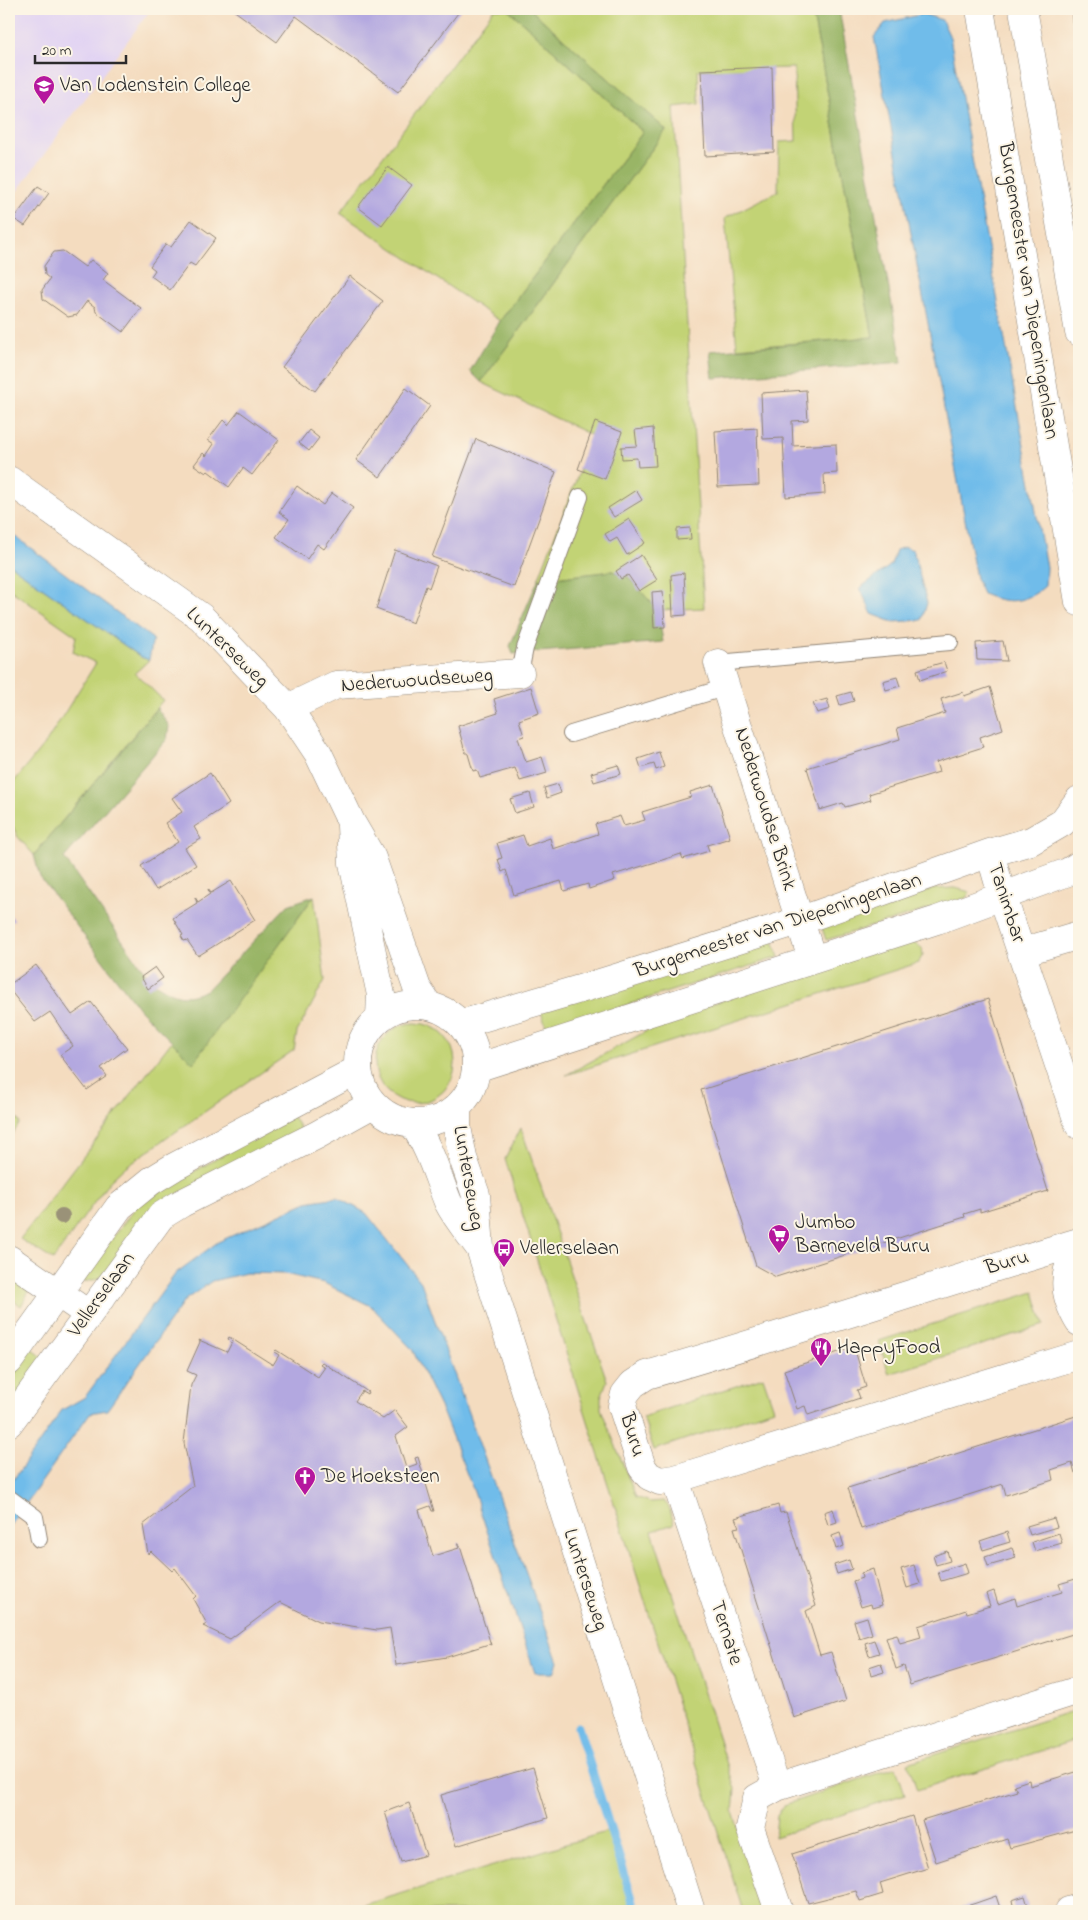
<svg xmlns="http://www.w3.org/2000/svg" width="1088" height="1920" font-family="'Indie Flower',sans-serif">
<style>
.built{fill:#e2d4f3}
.green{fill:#c2d375;stroke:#767f50}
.forest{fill:#99b566;stroke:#627048}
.water{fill:#70bcea;stroke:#4e748a}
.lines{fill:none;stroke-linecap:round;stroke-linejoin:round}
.stream{stroke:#70bcea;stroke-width:9}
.building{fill:#b3a8e0}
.lane-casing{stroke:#908475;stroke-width:18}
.street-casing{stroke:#908475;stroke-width:29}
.secondary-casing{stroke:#908475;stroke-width:29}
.lane{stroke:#fff;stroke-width:16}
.street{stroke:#fff;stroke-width:28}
.secondary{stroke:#fff;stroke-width:28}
.tree{fill:#9a9278}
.labels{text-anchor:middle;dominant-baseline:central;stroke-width:4;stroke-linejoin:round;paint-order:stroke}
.poi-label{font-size:21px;fill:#2b2b2b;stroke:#fcf5e5;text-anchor:start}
.street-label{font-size:21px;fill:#2b2b2b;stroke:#fcf5e5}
</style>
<rect width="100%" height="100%" fill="#fcf5e5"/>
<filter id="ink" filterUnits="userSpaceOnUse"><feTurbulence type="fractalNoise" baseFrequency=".02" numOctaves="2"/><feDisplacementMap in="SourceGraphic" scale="10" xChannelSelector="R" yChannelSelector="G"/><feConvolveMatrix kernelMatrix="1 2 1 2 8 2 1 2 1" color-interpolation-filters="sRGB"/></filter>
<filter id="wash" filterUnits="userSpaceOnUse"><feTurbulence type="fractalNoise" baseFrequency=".0096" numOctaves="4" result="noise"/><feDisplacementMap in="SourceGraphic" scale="20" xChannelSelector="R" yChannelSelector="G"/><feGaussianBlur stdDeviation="1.12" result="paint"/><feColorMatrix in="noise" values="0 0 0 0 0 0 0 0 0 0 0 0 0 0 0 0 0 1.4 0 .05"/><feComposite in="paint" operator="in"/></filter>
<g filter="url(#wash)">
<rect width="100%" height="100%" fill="#f4dcbf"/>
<path class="built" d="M9,9H151L9,202Z"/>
<path class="green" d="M494,9H508L643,132L500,321L340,213Z
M530,9H812L873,337L737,348L725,218L778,191L779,142L796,141L794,68L698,70L699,104L674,107L704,608L658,610L614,571L538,580L593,436L481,382L666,130Z
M9,564L141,657L149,660L135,673L163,700L34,855L18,837L9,819V788L47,741L96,663L73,652L76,636L9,589Z
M955,888L970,892L966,898L826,940L821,925L933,889Z
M314,896L325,980L297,1032L294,1050L125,1167L109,1182L53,1260L20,1239L172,1041L193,1062Z
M772,938L779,957L547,1030L541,1011Z
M909,940L922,948L923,955L918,963L566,1075L674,1016Z
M375 1063a40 40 0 1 1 80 0a40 40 0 1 1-80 0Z
M292,1115L301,1130L98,1279L83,1282L81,1280L138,1204Z
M16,1117L20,1123L9,1139V1123Z
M521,1128L607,1381L601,1397V1409L636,1497L650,1502L664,1501L669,1507L674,1524L652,1531L735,1789L733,1812L766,1911H743L505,1159Z
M9,1277L29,1291L21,1306L9,1297Z
M1034,1292L1044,1325L889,1374L879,1341Z
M28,1346L45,1359L9,1411V1374Z
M763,1377L774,1409L654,1450L643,1417Z
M1079,1709V1739L917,1790L908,1763Z
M896,1767L905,1794L775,1837L777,1816L784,1805Z
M609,1831L633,1911H344Z"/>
<path class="forest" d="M508,9H530L666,130L481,382L470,371L500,321L643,132Z
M812,9H839L902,362L713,378L710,351L873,337Z
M613,571L628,577L658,610L663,642L513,654L510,646L538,580Z
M157,708L169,726L167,739L64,858L151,981C173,994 181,1002 207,990L288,905L314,896L193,1063L140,1010L40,877L34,855Z"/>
<path class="water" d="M923,14L942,20L950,37L1046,567L1045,586C1025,604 1006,604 983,594L976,578L874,37L885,23Z
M9,532L153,639L149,660L141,657L9,564Z
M905,547L913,550L927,603L922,620L893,622L872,614L860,588L891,565L896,550Z
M337,1197L366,1213L421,1282L558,1662L554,1673H535L474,1492L442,1411L412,1349L371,1306L324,1283L285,1274L246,1273L212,1281L185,1300L107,1410L90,1413L9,1528V1486L62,1410L85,1397L176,1273L218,1242L307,1202Z"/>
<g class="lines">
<path class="stream" d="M578,1727L636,1911"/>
</g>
<g id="blocks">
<path class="building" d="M232,9H461L398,92L296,16L277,42Z
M1071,9H1079V29H1073Z
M772,67L774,152L705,156L701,70Z
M388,167L412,185L382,225L358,207Z
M38,186L49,193L25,226L14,219Z
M191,220L216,238L195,266L190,263L170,290L151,276L155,270L150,266L166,244L171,247Z
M63,251L85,267L91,260L108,273L103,280L141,308L123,332L96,312L95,307L87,301L77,315L68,317L43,299L42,290L50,279L45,275L44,266L54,252Z
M350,276L383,301L315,391L282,367Z
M406,388L430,406L380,477L356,460Z
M806,390L808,420L792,421L793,446L836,444L837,473L824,474L825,494L786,497L783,438L763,439L761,393Z
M239,411L279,440L252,475L243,468L229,487L208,471L206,473L194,465L203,453L206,456L214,444L208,440L223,420L228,425Z
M595,422L622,432L605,479L578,469Z
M653,428L656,466L638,467L637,458L622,459L621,447L637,446L635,430Z
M757,428L759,485L718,487L715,431Z
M309,430L319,438L309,451L299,443Z
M476,439L556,472L514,587L432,557Z
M297,486L323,505L332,493L353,508L324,549L317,544L307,559L276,537L289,519L279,512Z
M636,490L642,500L614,517L608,508Z
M629,519L645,543L627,555L617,538L610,542L605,534Z
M690,528L691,539L677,540V529Z
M395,550L437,566L429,588L426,586L413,623L376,609Z
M641,555L657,580L639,591L628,575L621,579L616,571Z
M684,573L686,615L673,616L671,575Z
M663,591L665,627L654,628L652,592Z
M1003,641L1007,661L977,660L976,643Z
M944,662L947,671L920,680L917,670Z
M897,677L900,686L886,690L883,681Z
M531,687L539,713L519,720L524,736L518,738L526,762L542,757L547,773L520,781L515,768L480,778L477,770L473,771L468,754L465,752L458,726L498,713L494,699Z
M990,687L1003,729L980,737L983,747L936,762L939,772L869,794L871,800L845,807L843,803L820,810L807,768L900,739L897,728L945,713L941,699L963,692L964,696Z
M851,692L854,701L840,705L837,696Z
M827,699L830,709L817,713L813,703Z
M659,752L664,767L656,770L654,764L641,768L638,759Z
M618,765L621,774L594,782L591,773Z
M210,773L229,804L194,827L201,839L185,848L196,865L156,890L141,866L178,842L165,823L182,812L172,798Z
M558,784L561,793L547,798L544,788Z
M713,785L730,838L707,845L709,851L683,859L681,854L659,861L613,875L615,880L589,889L588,884L564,891L561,881L514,895L506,870L502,872L498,859L502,858L497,843L523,835L527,846L550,838L553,849L598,834L595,824L620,816L624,826L645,820L642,812L691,797L690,792Z
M530,793L534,807L515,813L510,799Z
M231,881L255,920L198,956L187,940L184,941L181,936L183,935L173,918L197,903L195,897L198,902L210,894L208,889L211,893Z
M9,913L14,920L9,924Z
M36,965L72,1015L91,1002L127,1048L101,1068L107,1076L87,1090L60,1055L73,1046L50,1012L35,1022L9,989V985Z
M155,967L163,978L148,989L141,977Z
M988,999L1048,1191L980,1212V1209L964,1214L965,1217L776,1277L756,1266L701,1090Z
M229,1337L273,1365L279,1355L274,1352L276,1350L318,1377L325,1367L320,1364L322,1362L368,1392L367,1394L362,1391L355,1401L383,1419L395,1410L408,1427L396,1436L406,1468L417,1464L415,1458L418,1457L434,1511H432L430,1506L419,1510L433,1556L459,1548L457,1543H459L491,1645L489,1644L447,1657L396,1665L390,1628L377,1630L319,1621L280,1602L230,1639L203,1626L207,1624L193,1599L196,1596L175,1568L172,1571L151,1551L148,1554L143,1525L193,1486L184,1443L191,1385L196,1375L187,1371L200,1342L199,1340L227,1352L232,1342L228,1339Z
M854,1347L866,1387L857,1390L860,1398L808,1415L805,1406L797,1409L784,1370Z
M1079,1415V1472L1075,1473L1072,1463L1051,1470L1053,1480L1006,1495L1003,1484L861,1529L848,1488Z
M778,1505L780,1513L786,1512L816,1606L806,1611L820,1655L831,1652L846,1701L794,1718L734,1528L739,1527L735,1518Z
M833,1509L837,1522L828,1525L824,1512Z
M1054,1518L1057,1527L1030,1535L1027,1526Z
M1007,1532L1010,1542L983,1550L980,1541Z
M840,1533L844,1546L836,1549L832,1536Z
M1059,1533L1062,1543L1035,1551L1032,1542Z
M1012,1548L1016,1558L988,1566L985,1557Z
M947,1551L950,1561L936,1565L933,1556Z
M849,1560L852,1569L837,1574L834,1565Z
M965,1563L968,1573L941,1581L938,1572Z
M914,1565L920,1584L907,1588L901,1569Z
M873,1569L882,1605L872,1608L871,1604L861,1607L853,1581L862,1578L861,1573Z
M1079,1578V1632L910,1685L904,1666L896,1669L886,1637L897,1634L900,1643L921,1637L918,1626L966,1610L967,1613L990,1606L986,1594L994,1591L998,1604L1015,1598L1017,1606L1062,1592L1059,1584Z
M867,1617L872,1634L859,1638L854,1621Z
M874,1640L879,1653L869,1656L865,1643Z
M881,1663L884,1672L871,1676L869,1667Z
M533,1768L548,1818L456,1846L441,1795Z
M1079,1771V1816L1077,1817L1079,1829L1010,1848L1007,1839L936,1862L922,1820L1017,1791L1014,1785L1029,1780L1030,1786Z
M409,1803L426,1855L401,1862L385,1812Z
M912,1816L928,1868L880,1883L883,1894L860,1901L856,1891L808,1903L792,1854Z
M996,1896L1001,1911H951L976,1903Z
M1025,1896L1028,1906L1014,1910L1012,1900Z"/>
</g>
</g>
<g filter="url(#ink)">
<use href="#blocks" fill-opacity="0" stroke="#908475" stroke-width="1"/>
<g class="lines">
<g class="lane-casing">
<path id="lane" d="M718,663L950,642
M520,673L525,648L580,497
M571,734L727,687
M9,1498L35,1517L39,1539"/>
</g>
<g class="street-casing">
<path id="street" d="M980,9L1079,602
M1023,9L1079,332
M718,663L812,959
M288,708L336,685L520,673
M990,853L1002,895L1079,1125
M1022,952L1079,935
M461,1024L597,984L799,921L990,853L1031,841L1062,823L1079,800
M476,1068L937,920L1068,872L1079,865
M1079,1242C935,1285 792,1333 647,1375L633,1384L625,1394L622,1406L642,1467L649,1476L660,1481L675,1479L1079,1355
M1079,1244C1062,1272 1062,1293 1079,1322
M9,1259L88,1314
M675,1479L777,1787L1079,1690
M777,1787L757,1798L750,1828L779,1911
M1069,1911L1079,1908"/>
</g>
<g class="secondary-casing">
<path id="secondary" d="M9,480L201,617L288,708L318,753L351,822L372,858L417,988L429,1006
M351,826L353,863L381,995L380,1017
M358 1064a59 59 0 1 1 118 0a59 59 0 1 1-118 0Z
M457,1108V1127L463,1158L476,1195L480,1248L691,1911
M413,1124C430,1148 437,1175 448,1202C456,1218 469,1233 479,1247
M9,1361L119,1207L151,1181L174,1167L357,1070
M9,1423L161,1216L182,1203L317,1135L373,1104"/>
</g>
<use href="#lane" class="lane"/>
<use href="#street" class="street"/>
<use href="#secondary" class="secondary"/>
</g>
<circle class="tree" cx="62" cy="1216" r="8"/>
</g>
<defs>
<g id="school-pin" transform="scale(1.125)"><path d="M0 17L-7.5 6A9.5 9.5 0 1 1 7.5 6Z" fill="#b5179e" stroke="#fcf5e5"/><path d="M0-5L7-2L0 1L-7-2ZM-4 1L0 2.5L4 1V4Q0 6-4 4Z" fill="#fff"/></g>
<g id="supermarket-pin" transform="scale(1.125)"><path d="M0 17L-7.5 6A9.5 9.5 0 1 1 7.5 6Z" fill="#b5179e" stroke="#fcf5e5"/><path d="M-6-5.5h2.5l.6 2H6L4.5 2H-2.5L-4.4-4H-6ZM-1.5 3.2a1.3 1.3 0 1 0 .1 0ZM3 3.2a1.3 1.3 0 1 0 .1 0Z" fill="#fff"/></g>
<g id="bus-pin" transform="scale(1.125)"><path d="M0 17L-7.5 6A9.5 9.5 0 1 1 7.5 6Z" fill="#b5179e" stroke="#fcf5e5"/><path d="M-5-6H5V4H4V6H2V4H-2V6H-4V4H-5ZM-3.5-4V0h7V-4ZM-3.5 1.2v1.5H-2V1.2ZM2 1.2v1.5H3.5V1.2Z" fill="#fff"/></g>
<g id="restaurant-pin" transform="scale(1.125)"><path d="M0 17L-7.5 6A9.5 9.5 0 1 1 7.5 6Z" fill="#b5179e" stroke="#fcf5e5"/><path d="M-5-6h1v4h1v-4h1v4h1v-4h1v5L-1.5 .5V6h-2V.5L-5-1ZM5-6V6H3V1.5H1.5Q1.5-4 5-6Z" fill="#fff"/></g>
<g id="church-pin" transform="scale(1.125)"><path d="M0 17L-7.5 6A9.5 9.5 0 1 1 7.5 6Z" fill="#b5179e" stroke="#fcf5e5"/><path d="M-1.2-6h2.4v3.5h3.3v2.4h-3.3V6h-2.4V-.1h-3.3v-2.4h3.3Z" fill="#fff"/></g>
</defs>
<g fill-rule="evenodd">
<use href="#school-pin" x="44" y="86"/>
<use href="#supermarket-pin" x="779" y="1235"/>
<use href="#bus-pin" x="504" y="1249"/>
<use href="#restaurant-pin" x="821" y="1348"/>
<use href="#church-pin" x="305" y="1477"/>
</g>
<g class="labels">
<g class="poi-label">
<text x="60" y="86">Van Lodenstein College</text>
<text x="795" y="1223">Jumbo<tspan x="795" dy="24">Barneveld Buru</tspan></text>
<text x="520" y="1249">Vellerselaan</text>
<text x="837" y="1348">HappyFood</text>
<text x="321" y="1477">De Hoeksteen</text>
</g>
<g class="street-label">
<text transform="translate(1028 291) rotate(81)">Burgemeester van Diepeningenlaan</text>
<text transform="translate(227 648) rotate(44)">Lunterseweg</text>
<text transform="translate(417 681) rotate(-4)">Nederwoudseweg</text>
<text transform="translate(765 809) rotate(73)">Nederwoudse Brink</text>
<text transform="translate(1006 903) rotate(72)">Tanimbar</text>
<text transform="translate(778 926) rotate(-18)">Burgemeester van Diepeningenlaan</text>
<text transform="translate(468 1178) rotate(80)">Lunterseweg</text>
<text transform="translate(1007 1263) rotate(-16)">Buru</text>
<text transform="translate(102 1295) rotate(-54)">Vellerselaan</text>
<text transform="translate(632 1435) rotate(73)">Buru</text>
<text transform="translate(585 1580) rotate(72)">Lunterseweg</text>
<text transform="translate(726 1633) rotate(72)">Ternate</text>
</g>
</g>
<rect width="1088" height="1920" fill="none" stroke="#fcf5e5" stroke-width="30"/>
<path d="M35 55v8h91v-8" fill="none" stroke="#2b2b2b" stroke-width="2.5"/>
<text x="42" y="55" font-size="15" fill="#2b2b2b" stroke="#fcf5e5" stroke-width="4" paint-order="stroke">20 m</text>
</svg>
